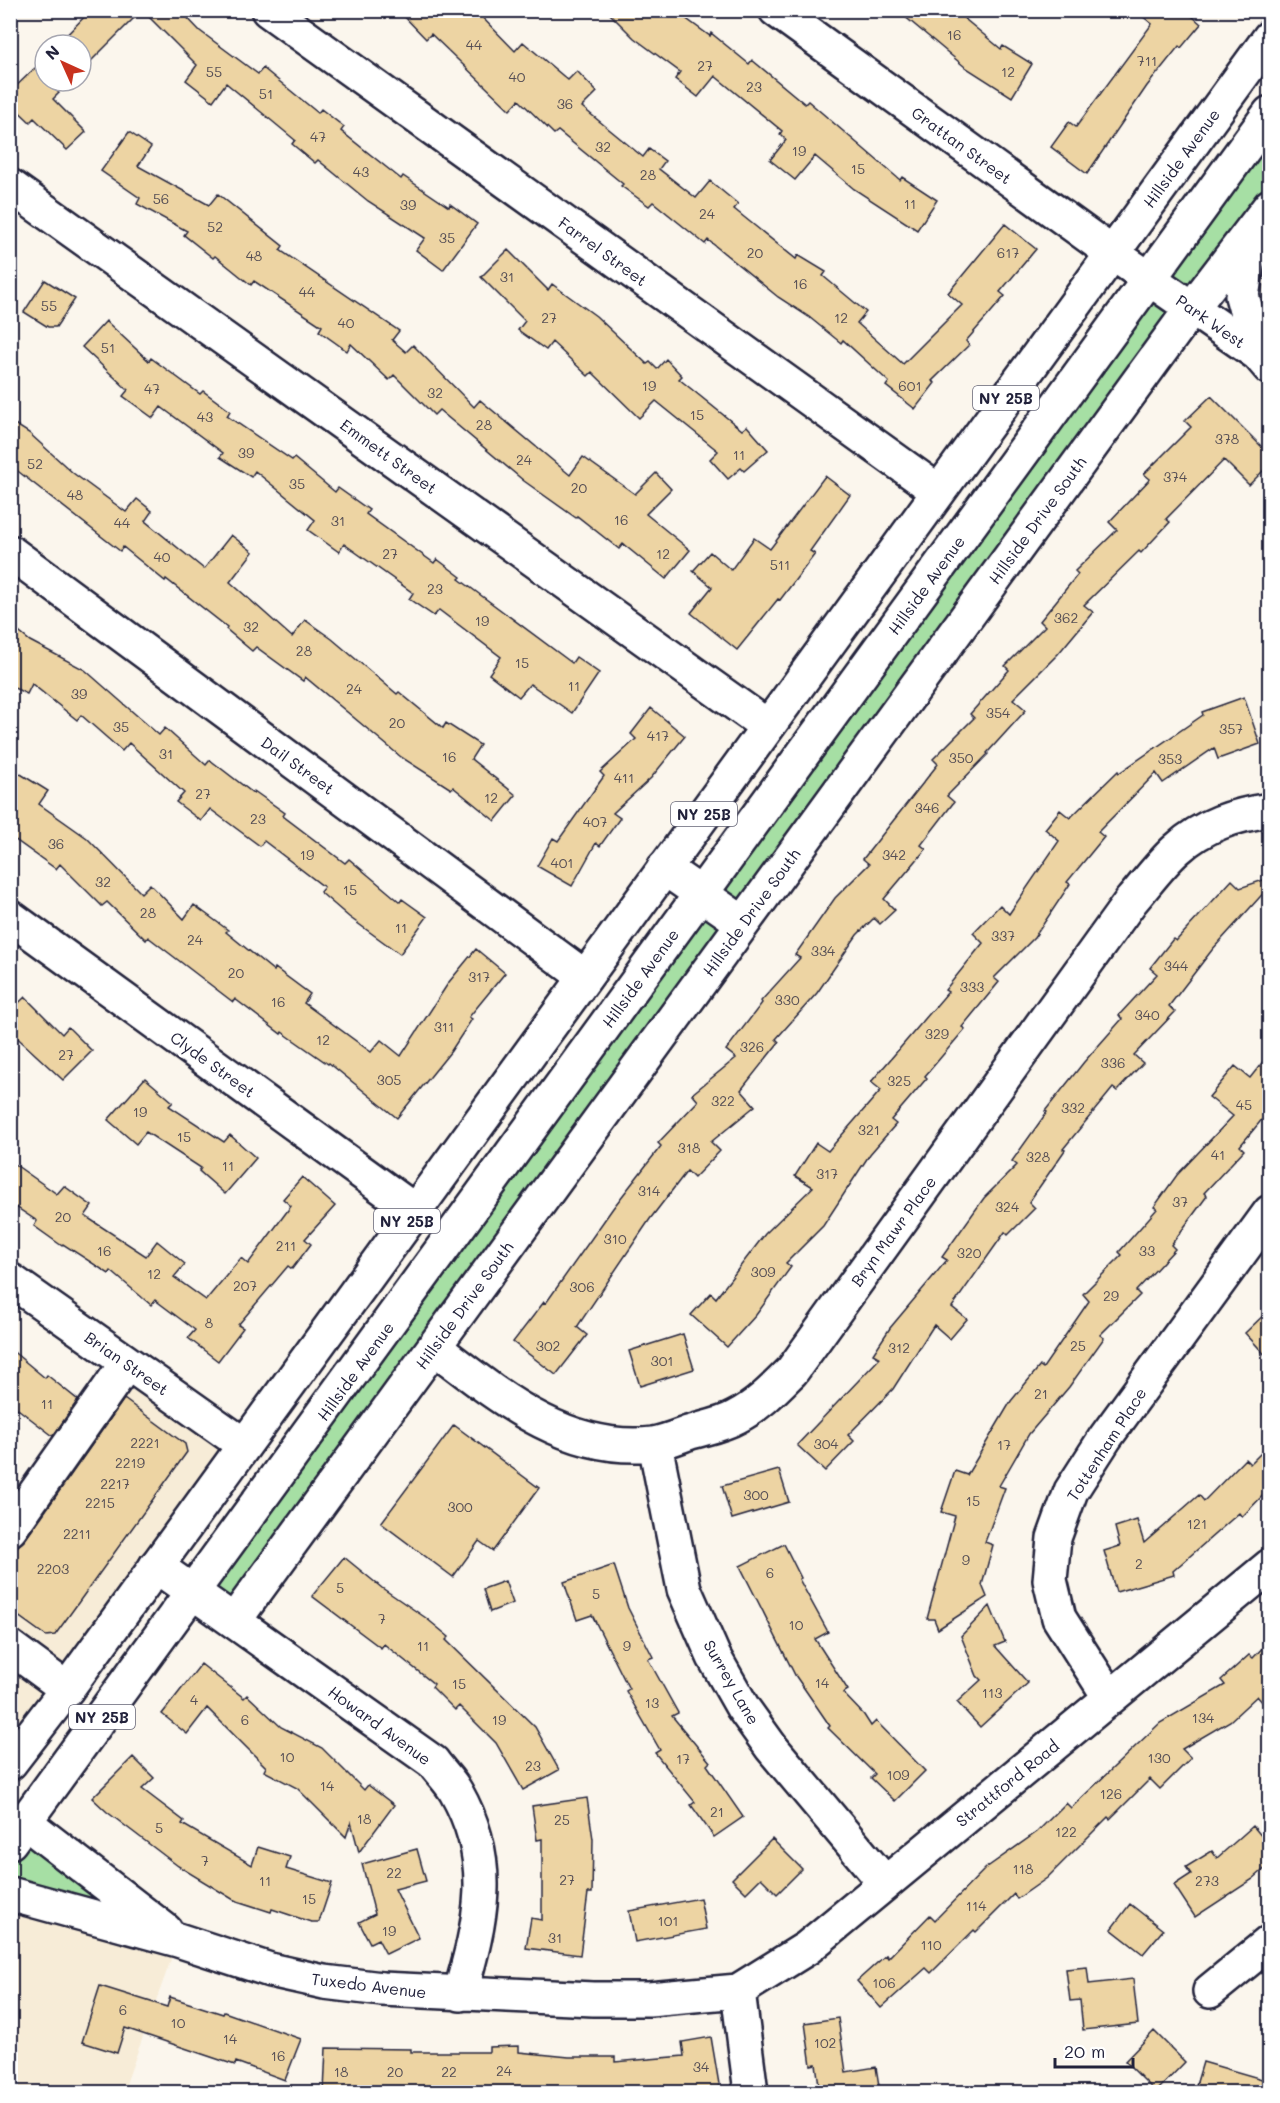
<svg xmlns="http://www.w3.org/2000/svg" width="1280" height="2103" font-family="Mali,sans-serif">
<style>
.built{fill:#f7ecd7}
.green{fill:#a6dfa4;stroke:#648070;stroke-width:1.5}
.building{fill:#edd4a3;stroke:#22223b;stroke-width:1.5}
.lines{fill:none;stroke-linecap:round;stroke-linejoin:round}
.minor-casing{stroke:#22223b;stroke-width:38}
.major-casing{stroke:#22223b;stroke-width:38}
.minor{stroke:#fff;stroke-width:33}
.major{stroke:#fff;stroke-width:33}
.labels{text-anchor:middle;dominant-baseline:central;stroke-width:6;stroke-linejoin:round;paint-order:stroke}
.number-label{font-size:14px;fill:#554e55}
.shield{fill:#fff;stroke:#646476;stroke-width:1.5}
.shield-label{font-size:15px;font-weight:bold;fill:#22223b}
.street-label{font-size:16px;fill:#22223b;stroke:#fff}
</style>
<rect width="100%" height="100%" fill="#fbf6ed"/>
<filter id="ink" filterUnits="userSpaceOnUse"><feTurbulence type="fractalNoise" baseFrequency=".0167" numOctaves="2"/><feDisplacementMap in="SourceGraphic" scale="12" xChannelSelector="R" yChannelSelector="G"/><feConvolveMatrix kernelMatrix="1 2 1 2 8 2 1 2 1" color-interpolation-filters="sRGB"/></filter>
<g filter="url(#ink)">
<path class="built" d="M117,1358L244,1445L11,1763V1503Z
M10,1894L178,1940L123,2092H11Z"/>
<path class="green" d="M1269,113V206L234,1621L193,1593Z
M25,1822L178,1940L11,1894V1842Z"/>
<path class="building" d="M91,10H142L81,71V45H57Z
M142,10H180L200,31L258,74L263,68L318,113L321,109L344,127L341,131L401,179L403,176L449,207L450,204L477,224L443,270L416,250L425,238L368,201L318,160L315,163L292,144L295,140L226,83L213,101L186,80L197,65Z
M398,10H475L515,51L523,42L568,80L577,71L597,92L582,107L643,157L649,149L665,161L659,169L696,198L710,181L738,204L734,209L796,259L798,255L826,272L823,276L866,312L857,323L903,364L962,305L948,293L1005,224L1036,249L1000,292L1005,296L966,341L969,345L932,381L935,383L915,409L886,386L889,382L843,340L841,343L809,317L778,297L708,240L705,244L653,202L649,206L621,186L623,184L558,131L554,134L519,100L510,110L431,34L426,39Z
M606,10H674L710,36L711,33L749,64L752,60L805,104L808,101L900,180L902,177L937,200L917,230L854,189L815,156L795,180L770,160L786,140L780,134L782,131L715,76L698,97L675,79L680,72L634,38Z
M897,10H954L1001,49L1003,46L1032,64L1012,97L965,67Z
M1135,10H1185L1201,24L1181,48L1179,46L1147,86L1087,174L1051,147L1069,122L1076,127L1152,24Z
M35,68L45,78V81H48L59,93L53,99L86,132L67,150L34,118L30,122L10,103V92Z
M129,132L151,147L138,166L209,205L218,194L283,246L280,250L399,331L392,340L406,352L413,345L474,407L480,400L570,475L583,457L635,494L656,473L671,489L646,514L690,550L666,579L623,544L619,549L577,516L576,518L524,481L439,410L434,415L394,375L389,380L351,344L347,351L319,331L322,326L254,281L251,285L215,256L213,258L184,235L187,231L137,204L140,198L101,171Z
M508,250L548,290L552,284L596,316L647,364L650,362L657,369L666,359L682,376L679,379L742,430L747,426L768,450L744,471L741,468L728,479L710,459L718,451L656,401L639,418L592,372L588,376L552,342L546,350L518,330L525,321L481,277Z
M45,280L75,299L56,327H48L24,312Z
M106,321L149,361L151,358L200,394L203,391L230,411L227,416L292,460L294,458L335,492L338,488L369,510L366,514L434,563L437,559L461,577L459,579L572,663L576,657L599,673L572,713L530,684L519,697L489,674L501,657L439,610L434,616L409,599L413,593L344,544L339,552L308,530L315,520L255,471L251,477L220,457L223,453L161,407L153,418L123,396L128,390L82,347Z
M1211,396L1269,454V465L1249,485L1224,460L1166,519L1170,522L1141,553L1139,551L1084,605L1093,612L1058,654L1013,699L1026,710L987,753L988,754L947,796L954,802L921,845L926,849L884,899L895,910L880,924L874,918L857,935L817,993L776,1039L779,1042L741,1090L755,1106L711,1142L720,1151L694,1178L687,1171L650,1219L577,1327L587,1335L556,1375L513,1342L544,1302L546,1303L613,1208L661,1146L658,1143L698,1101L692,1094L736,1058L726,1050L762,1003L761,1001L800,958L795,955L835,898L869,864L863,859L938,764L933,759L974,718L970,714L1009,670L1005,666L1045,626L1040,621L1078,574L1075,571L1117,530L1109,522L1150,479L1144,474L1191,427L1185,421Z
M10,421L29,433L73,473L126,512L137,499L152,511L145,521L204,569L231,535L253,552L230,582L292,637L305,620L332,639L397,694L399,692L443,728L446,723L480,745L471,759L516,795L495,821L453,787L451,789L401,757L305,677L303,681L256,647L252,651L226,629L227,627L166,579L165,581L123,547L120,551L10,465Z
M825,476L850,495L810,551L815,554L780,600L778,599L737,650L691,613L712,587L693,571L710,552L731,570L754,538L770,549Z
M10,625L30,641L85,670L159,735L165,728L206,765L210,760L253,793L254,791L285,813L283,816L345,863L349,859L400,902L402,899L427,917L400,954L349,917L320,892L324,887L264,841L260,846L210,809L201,821L176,802L184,793L129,743L122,751L81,715L77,720L32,684L27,694L10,686Z
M1244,697L1260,744L1218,759L1214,748L1163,783L1156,773L1098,832L1104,837L1067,882L1070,884L1034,938L994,978L999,982L962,1027L965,1029L925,1076L927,1078L891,1120L896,1124L870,1154L823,1226L786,1263L791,1267L756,1315L727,1347L691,1315L711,1293L716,1298L765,1234L813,1187L795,1176L816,1143L828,1151L881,1090L871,1082L948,992L945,990L983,943L973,933L1000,905L1009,914L1059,841L1045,829L1060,810L1070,818L1118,771L1119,773L1203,715L1202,712Z
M651,708L685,736L651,778L613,813L620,818L600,846L596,843L572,886L537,866L553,838L558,841L604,776L600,772L636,739L631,734Z
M19,773L48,791L39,804L87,838L141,893L150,884L184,919L194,905L228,930L226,932L274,971L275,968L310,994L304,1003L371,1052L381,1040L401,1056L449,982L476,949L505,973L469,1017L472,1019L451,1051L397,1118L329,1063L328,1064L282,1032L281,1034L235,999L233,1002L148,937L146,940L107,902L102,906L60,864L56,869L10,836V786Z
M1269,878V887L1212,950L1169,1006L1175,1012L1134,1055L1143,1063L1117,1091L1113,1088L1063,1149L1065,1150L1029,1202L1035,1208L1008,1235L1005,1232L952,1307L967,1319L950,1339L934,1325L893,1389L848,1435L854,1441L825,1471L797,1445L880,1358L873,1354L890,1328L947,1260L942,1257L984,1198L1017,1165L1012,1161L1047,1112L1045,1111L1084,1062L1122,1019L1119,1015L1157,974L1150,968L1173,939L1176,941L1232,880L1240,888Z
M25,997L62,1034L68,1027L92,1051L63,1080L10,1031V1011Z
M1269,1054V1111L1240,1146L1244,1150L1204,1193L1207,1196L1171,1245L1175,1249L1136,1291L1140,1295L1100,1335L1104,1338L1069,1387L1029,1434L999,1486L1005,1488L985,1542L993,1545L982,1585L987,1597L938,1629L934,1619H927L955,1516L941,1512L955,1471L967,1475L1011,1401L1040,1366L1043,1368L1089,1301L1083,1294L1122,1255L1119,1252L1157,1209L1154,1207L1177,1175L1233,1116L1209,1097L1235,1066L1250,1078Z
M145,1078L173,1102L169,1106L224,1142L230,1135L256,1158L225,1194L199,1171L201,1168L146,1132L136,1144L108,1120Z
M10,1161L57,1194L64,1186L92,1206L85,1216L146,1256L157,1241L185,1264L174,1277L206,1300L241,1258L248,1264L291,1206L283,1199L302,1177L335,1206L305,1239L311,1244L292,1269L288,1266L238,1325L243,1328L218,1361L188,1338L195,1330L155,1300L151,1305L111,1271L109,1274L63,1244L62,1246L34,1226L37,1221L10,1203Z
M1269,1310V1359L1245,1333Z
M683,1334L694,1369L640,1386L629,1351Z
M10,1349L45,1378L47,1375L78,1400L53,1436L10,1403Z
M124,1399L185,1444L187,1452L55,1635L46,1636L10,1610V1547L18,1546L25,1540Z
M454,1425L539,1488L493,1551L479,1541L453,1577L381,1523Z
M1269,1445V1489L1242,1517L1239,1513L1173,1571L1174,1575L1116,1592L1104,1551L1120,1546L1115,1527L1137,1520L1144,1543L1199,1495L1204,1501L1245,1459L1250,1464Z
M779,1470L789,1502L732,1519L722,1486Z
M784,1544L801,1578L799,1579L828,1632L815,1639L848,1690L843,1693L864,1715L871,1726L876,1721L925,1771L895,1801L871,1778L875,1774L828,1728L830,1726L795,1675L740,1566Z
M344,1557L382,1588L426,1618L449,1637L446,1640L535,1727L559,1770L523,1790L496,1743L459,1706L455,1710L432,1687L434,1684L384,1644L381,1648L312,1596Z
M614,1565L628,1608L653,1657L648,1659L678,1713L672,1716L710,1762L707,1765L743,1817L714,1837L691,1805L695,1802L655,1753L660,1750L626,1691L629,1689L592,1615L577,1620L564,1582Z
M505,1581L513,1603L490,1612L483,1589Z
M990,1606L1005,1642L995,1646L1028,1683L980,1727L957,1702L981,1680L977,1676L961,1636Z
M1269,1641V1710L1257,1696L1230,1721L1182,1749L1191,1758L1160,1789L1150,1779L1110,1819L1108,1817L1047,1878L1017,1899L1014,1894L976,1932L974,1930L931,1973L926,1968L881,2008L857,1981L886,1955L888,1958L930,1915L935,1920L986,1868L1037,1832L1066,1803L1071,1808L1160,1723L1225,1685L1221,1680L1249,1655L1253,1658Z
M201,1664L244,1698L247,1695L281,1727L322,1748L364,1790L368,1785L394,1805L359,1852L351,1822L346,1837L297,1788L264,1771L266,1767L207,1708L187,1734L162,1714Z
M133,1757L154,1778L142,1789L184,1821L182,1824L252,1865L258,1847L290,1857L286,1869L332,1883L319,1922H311L272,1909L271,1912L234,1900L178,1866L107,1812L92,1798Z
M587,1798L593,1839L592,1893H588L580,1955L526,1948L531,1918L542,1920V1839L537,1840L532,1806Z
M1253,1826L1269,1845V1865L1253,1879L1195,1917L1174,1885L1191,1874L1186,1867L1212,1851L1217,1858Z
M772,1839L802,1869L777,1894L761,1878L746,1893L732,1879Z
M417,1849L426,1881L395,1889L419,1938L386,1954L378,1939L370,1943L359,1922L375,1914L362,1864Z
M700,1898L706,1929L635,1942L629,1911Z
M1130,1904L1163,1930L1143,1954L1111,1929Z
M1087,1967L1089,1984L1133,1979L1138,2024L1083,2030L1080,2000L1070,2001L1066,1969Z
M100,1986L167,2007L170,1997L223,2014L224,2012L301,2039L285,2080L236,2062L235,2065L125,2028L117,2053L82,2042Z
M838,2018L846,2072L876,2067L880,2092H820L816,2064L811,2065L805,2023Z
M1154,2031L1185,2062L1156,2092L1125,2061Z
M711,2037L720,2090L705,2092H489V2090L324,2092L326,2048L411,2049V2052H489V2047L519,2046V2052L569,2057H615V2062L684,2056L682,2042Z
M1203,2062L1269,2081V2092H1194Z"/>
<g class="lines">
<g class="minor-casing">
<path id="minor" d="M268,10L938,491
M776,10L1112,253L1258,354L1270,368
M10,186L767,726
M1257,235L1249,254L1242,296L1258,354
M10,552L585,977
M664,868L743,923
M10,917L415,1211
M10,1280L244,1445
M434,1347C498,1396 567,1454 653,1444C665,1442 677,1437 688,1433C704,1428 722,1425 736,1417C758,1406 775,1388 792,1371L1131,901C1146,884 1160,864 1177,849C1203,825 1235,815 1270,810
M655,1444L684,1589L714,1657L743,1708L771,1747L885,1883
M10,1529L127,1363
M156,1566L433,1762C440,1772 450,1781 456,1792C496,1862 481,1921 460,1994
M234,1621L1192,308L1270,206
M10,1647L67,1689
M1110,1698L1059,1618L1050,1580L1054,1538L1071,1491L1105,1438L1270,1212
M25,1822L165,1930
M10,1894L178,1940L270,1970L324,1982L382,1989L593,1999H649L738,1991L807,1948L1270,1566
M738,1991L751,2092
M1210,1991L1270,1942"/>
</g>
<g class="major-casing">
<path id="major" d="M10,1763L67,1689L1270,37
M10,1842L1270,113"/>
</g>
<use href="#minor" class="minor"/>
<use href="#major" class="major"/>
</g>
</g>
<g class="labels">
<g class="number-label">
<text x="954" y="34">16</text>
<text x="474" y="44">44</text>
<text x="1147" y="60">711</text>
<text x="705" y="65">27</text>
<text x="214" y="71">55</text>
<text x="1008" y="71">12</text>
<text x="517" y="76">40</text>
<text x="754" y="86">23</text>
<text x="266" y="93">51</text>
<text x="565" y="103">36</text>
<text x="318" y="136">47</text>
<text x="603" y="146">32</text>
<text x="799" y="150">19</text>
<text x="858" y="168">15</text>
<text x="361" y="171">43</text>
<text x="648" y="174">28</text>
<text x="161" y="198">56</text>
<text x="910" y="203">11</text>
<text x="408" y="204">39</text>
<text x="707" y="213">24</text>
<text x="215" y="226">52</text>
<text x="447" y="237">35</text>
<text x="755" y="252">20</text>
<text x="1008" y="252">617</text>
<text x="254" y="255">48</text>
<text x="507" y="276">31</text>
<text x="800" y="283">16</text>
<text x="307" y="291">44</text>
<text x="49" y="305">55</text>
<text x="549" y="317">27</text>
<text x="841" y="317">12</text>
<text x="346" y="322">40</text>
<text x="108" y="347">51</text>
<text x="649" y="385">19</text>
<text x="910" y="385">601</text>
<text x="152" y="388">47</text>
<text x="435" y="392">32</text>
<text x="697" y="414">15</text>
<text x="205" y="416">43</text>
<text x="484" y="424">28</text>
<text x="1227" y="438">378</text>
<text x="246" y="452">39</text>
<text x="739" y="454">11</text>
<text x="524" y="459">24</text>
<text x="35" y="463">52</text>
<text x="1175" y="476">374</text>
<text x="297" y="483">35</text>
<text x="579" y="487">20</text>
<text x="75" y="494">48</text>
<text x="621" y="519">16</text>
<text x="338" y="520">31</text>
<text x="122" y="522">44</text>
<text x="390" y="553">27</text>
<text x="663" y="553">12</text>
<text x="162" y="556">40</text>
<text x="780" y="564">511</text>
<text x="435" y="588">23</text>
<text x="1066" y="617">362</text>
<text x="482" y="620">19</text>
<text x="251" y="626">32</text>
<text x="304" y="650">28</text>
<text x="522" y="662">15</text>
<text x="574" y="685">11</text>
<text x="354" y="688">24</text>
<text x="79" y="693">39</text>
<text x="998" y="712">354</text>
<text x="397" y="722">20</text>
<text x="121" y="726">35</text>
<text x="1231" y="728">357</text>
<text x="658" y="735">417</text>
<text x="166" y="753">31</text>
<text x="449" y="756">16</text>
<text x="961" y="757">350</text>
<text x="1170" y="758">353</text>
<text x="624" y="777">411</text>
<text x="203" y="793">27</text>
<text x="491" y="797">12</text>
<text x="927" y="807">346</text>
<text x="258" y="818">23</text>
<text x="595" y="821">407</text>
<text x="56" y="843">36</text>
<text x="307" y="854">19</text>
<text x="894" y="854">342</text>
<text x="562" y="862">401</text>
<text x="103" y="881">32</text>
<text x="350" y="889">15</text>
<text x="148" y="912">28</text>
<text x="401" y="927">11</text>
<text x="1003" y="935">337</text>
<text x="195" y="939">24</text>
<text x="823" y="950">334</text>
<text x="1176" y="965">344</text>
<text x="236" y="972">20</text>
<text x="479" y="976">317</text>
<text x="972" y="986">333</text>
<text x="787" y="999">330</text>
<text x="278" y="1001">16</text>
<text x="1147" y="1014">340</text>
<text x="444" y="1026">311</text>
<text x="937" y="1033">329</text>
<text x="323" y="1039">12</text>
<text x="752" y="1046">326</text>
<text x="66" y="1054">27</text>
<text x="1113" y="1062">336</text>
<text x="389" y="1079">305</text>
<text x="899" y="1080">325</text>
<text x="723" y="1100">322</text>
<text x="1244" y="1104">45</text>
<text x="1073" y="1107">332</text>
<text x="140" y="1111">19</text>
<text x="869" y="1129">321</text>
<text x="184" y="1136">15</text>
<text x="689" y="1147">318</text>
<text x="1218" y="1154">41</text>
<text x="1038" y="1156">328</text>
<text x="228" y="1165">11</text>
<text x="827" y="1173">317</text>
<text x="649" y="1190">314</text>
<text x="1180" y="1201">37</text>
<text x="1007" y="1206">324</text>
<text x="63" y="1216">20</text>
<text x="615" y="1238">310</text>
<text x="286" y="1245">211</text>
<text x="104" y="1250">16</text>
<text x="1147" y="1250">33</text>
<text x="969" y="1252">320</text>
<text x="763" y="1271">309</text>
<text x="154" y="1273">12</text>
<text x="245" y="1285">207</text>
<text x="582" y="1286">306</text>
<text x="1111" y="1295">29</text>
<text x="209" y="1322">8</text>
<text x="548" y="1345">302</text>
<text x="1078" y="1345">25</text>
<text x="899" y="1347">312</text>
<text x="662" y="1360">301</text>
<text x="1041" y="1393">21</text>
<text x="47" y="1403">11</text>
<text x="145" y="1442">2221</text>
<text x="826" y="1443">304</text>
<text x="1004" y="1444">17</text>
<text x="130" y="1462">2219</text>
<text x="115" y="1483">2217</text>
<text x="756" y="1494">300</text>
<text x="973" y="1500">15</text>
<text x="100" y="1502">2215</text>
<text x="460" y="1506">300</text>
<text x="1197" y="1523">121</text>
<text x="77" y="1533">2211</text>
<text x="966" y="1559">9</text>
<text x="1139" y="1563">2</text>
<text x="53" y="1568">2203</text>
<text x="770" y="1572">6</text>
<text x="340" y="1587">5</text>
<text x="596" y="1593">5</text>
<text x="382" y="1618">7</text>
<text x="796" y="1624">10</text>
<text x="423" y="1645">11</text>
<text x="627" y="1645">9</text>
<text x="822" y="1682">14</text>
<text x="459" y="1683">15</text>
<text x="992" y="1692">113</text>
<text x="194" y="1699">4</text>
<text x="652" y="1702">13</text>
<text x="1203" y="1717">134</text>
<text x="245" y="1719">6</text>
<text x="499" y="1719">19</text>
<text x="287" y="1756">10</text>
<text x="1159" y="1757">130</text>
<text x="683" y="1758">17</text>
<text x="533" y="1765">23</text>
<text x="898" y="1774">109</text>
<text x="327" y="1785">14</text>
<text x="1111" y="1793">126</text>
<text x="717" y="1811">21</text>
<text x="364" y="1818">18</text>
<text x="562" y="1819">25</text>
<text x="159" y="1827">5</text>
<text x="1066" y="1831">122</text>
<text x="205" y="1860">7</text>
<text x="1023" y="1868">118</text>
<text x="394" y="1872">22</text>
<text x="567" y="1879">27</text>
<text x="265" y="1880">11</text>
<text x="1207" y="1880">273</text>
<text x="309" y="1898">15</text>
<text x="976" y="1905">114</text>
<text x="668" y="1920">101</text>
<text x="389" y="1930">19</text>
<text x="555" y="1937">31</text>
<text x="931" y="1944">110</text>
<text x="884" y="1982">106</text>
<text x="123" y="2009">6</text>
<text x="178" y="2022">10</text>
<text x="230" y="2038">14</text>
<text x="825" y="2042">102</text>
<text x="278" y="2055">16</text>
<text x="701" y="2066">34</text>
<text x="504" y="2070">24</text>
<text x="341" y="2071">18</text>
<text x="395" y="2071">20</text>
<text x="449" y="2071">22</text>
</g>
<g class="shield">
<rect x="973" y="386" width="66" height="24" rx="4.5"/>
<rect x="671" y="802" width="66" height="24" rx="4.5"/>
<rect x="374" y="1209" width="66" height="24" rx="4.5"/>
<rect x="69" y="1705" width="66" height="24" rx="4.5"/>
</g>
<g class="shield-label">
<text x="1006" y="398">NY 25B</text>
<text x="704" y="814">NY 25B</text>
<text x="407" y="1221">NY 25B</text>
<text x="102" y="1717">NY 25B</text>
</g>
<g class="street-label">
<text transform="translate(962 145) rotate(36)">Grattan Street</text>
<text transform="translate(1181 158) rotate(-54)">Hillside Avenue</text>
<text transform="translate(603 251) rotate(36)">Farrel Street</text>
<text transform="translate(1211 321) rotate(35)">Park West</text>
<text transform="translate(389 456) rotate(36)">Emmett Street</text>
<text transform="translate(1037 520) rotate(-54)">Hillside Drive South</text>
<text transform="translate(926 585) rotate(-54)">Hillside Avenue</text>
<text transform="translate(298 765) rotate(36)">Dail Street</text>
<text transform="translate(751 912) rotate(-54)">Hillside Drive South</text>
<text transform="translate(640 978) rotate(-54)">Hillside Avenue</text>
<text transform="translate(213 1064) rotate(36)">Clyde Street</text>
<text transform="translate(893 1231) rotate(-54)">Bryn Mawr Place</text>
<text transform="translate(464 1305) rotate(-54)">Hillside Drive South</text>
<text transform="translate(127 1363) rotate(35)">Brian Street</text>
<text transform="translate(355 1371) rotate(-54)">Hillside Avenue</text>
<text transform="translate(1106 1444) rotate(-57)">Tottenham Place</text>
<text transform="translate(732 1682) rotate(60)">Surrey Lane</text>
<text transform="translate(380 1725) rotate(36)">Howard Avenue</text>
<text transform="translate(1007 1783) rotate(-39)">Strattford Road</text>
<text transform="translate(369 1985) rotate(7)">Tuxedo Avenue</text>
</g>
</g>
<rect width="1280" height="2103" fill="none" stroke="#fff" stroke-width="36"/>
<rect x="18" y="18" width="1244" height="2067" fill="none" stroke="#22223b" stroke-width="2" filter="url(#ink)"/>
<g transform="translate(63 63) rotate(315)"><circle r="28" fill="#ffffff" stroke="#a7a7b1" stroke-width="1.5"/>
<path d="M0-4.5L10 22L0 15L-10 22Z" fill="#c8321e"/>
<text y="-9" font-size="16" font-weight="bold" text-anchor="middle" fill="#22223b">N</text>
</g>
<path d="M1055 2058v9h78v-9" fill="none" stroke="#22223b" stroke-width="3"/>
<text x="1064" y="2058" font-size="18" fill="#22223b" stroke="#ffffff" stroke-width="4.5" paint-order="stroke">20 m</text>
</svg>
